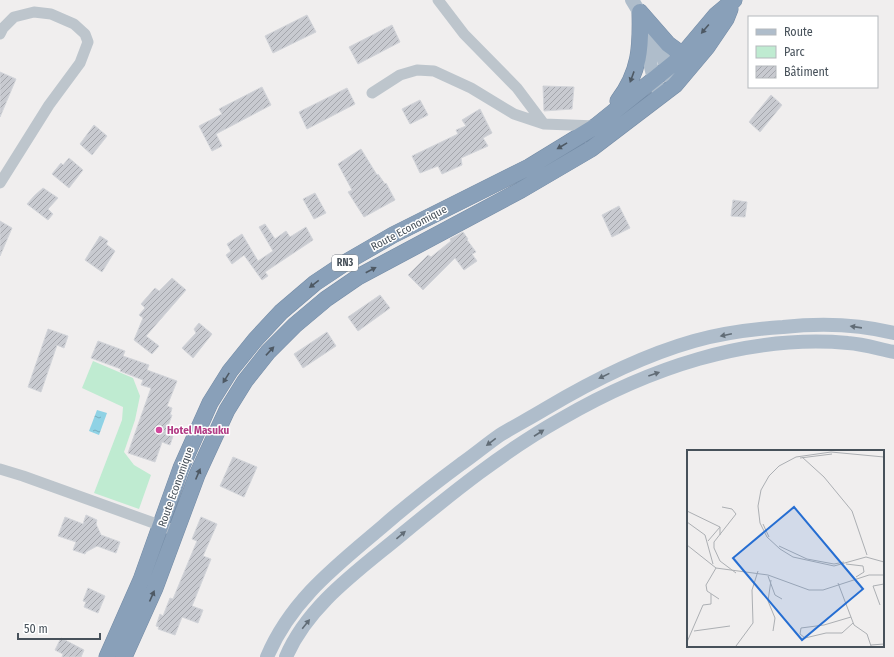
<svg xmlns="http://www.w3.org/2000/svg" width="894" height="657" font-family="'Fira Sans Condensed',sans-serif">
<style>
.green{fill:#bfebd1}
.water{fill:url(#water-ripples)}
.building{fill:url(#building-hatch);stroke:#d2d4d9}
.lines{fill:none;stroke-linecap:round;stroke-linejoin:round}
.highway-casing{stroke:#748ba5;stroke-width:17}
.minor{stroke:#bdc5cc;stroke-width:11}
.major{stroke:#afbdcb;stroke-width:14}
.highway{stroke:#89a0b9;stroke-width:16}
.oneway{fill:#4e5964}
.oneway2{fill:#616c76}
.hotel-dot{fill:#d1479c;stroke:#fff;stroke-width:1.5}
.labels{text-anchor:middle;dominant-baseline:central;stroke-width:3;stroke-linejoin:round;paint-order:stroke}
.shield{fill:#fff;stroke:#7e858c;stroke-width:1}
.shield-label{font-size:10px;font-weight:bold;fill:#47515a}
.street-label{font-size:11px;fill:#47515a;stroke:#fff}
.hotel-label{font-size:11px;font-weight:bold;fill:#b23c85;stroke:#fff;text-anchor:start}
.inset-road{fill:none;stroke:#acafb3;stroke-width:1}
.view{fill:#266ed2;fill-opacity:0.15;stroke:#266ed2;stroke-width:2}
.inset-edge{fill:none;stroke:#47515a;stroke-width:2}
</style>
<defs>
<pattern id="water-ripples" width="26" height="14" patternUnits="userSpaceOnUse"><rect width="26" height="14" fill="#8fd2e5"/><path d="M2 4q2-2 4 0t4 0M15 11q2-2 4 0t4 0" fill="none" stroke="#77adbd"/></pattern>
<pattern id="building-hatch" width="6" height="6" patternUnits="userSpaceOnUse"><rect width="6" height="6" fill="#c8cad0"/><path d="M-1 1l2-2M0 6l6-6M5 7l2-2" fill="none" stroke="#a4a6ac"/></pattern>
</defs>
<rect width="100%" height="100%" fill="#f0eeee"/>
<path class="green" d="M93,361L133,378L140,396L135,420L124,452L134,465L151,475L139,509L94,493L122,420L123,407L82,388Z"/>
<path class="water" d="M97,410L107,413L99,435L89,431Z"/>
<path class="building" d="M307,15L316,32L273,53L265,36Z
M392,25L400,42L358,64L349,47Z
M0,72L16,79L0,117Z
M543,86L574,87L572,109L544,111Z
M262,87L271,105L216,134L222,146L212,151L199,126L222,114L219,109Z
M347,88L355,104L307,129L299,112Z
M771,95L782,105L760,132L749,122Z
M420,100L428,115L410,124L402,109Z
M480,109L492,133L483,138L488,146L461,158L462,165L442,174L438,166L420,173L412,156L458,134L456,130L466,126L462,120Z
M94,125L107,136L92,155L80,144Z
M361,149L377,175L378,174L385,184L386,183L395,200L364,217L348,192L352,190L338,164Z
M69,158L83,170L69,188L52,174L61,163L63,165Z
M43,188L58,198L48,209L53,214L48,220L27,204L35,195Z
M315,193L326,213L314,219L303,199Z
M733,200L747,202L745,217L731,216Z
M619,206L630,228L612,237L602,215Z
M0,221L12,228L0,256Z
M265,224L275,239L286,231L290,237L306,227L313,240L265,272L268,276L262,280L244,255L232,264L226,255L231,251L227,244L242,234L258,261L273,251L259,227Z
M463,232L468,239L467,240L476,252L472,254L477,261L464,270L455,258L423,290L408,275L428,255L431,257L451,241L450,239Z
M100,236L108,241L106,244L115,251L102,272L85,260Z
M172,278L186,290L146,336L159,346L152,354L134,340L143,318L139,315L145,308L141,304L155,288L159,291Z
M380,295L390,308L358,331L348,317Z
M199,323L212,334L193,358L182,348L196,333L194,329Z
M48,329L68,336L64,348L57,345L41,392L28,387Z
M327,332L336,346L303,368L294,354Z
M98,341L125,351L123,356L149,365L147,370L177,381L167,406L172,408L170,415H172L165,434L173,436L170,445L162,442L155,462L128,453L151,388L141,385L143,380L120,371L121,369L91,358Z
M233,457L257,467L244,497L220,486Z
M86,515L97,520L96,524L101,535L120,542L116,553L97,546L86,552L85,554L73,550L76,542L58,536L65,517L83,524Z
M201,517L217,524L203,556L211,559L192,606L203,610L198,623L182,617L175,635L158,629L159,627L156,626L160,614L163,616L170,598L173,599L197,541L192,539Z
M88,588L105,596L98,613L84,607L86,602L83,601Z
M61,638L84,650L81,657H62L63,654L55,650Z"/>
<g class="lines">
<g class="highway-casing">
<path id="highway" d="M640,12L668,44L683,55
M618,101C640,72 641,47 640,12
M107,657L141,580L181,468L210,403L230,371L255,340L281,312L315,283L348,261L393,235L529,167L596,126L679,59L716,15L734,0
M124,657L155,588L197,475L227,410L245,381L268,352L295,325L326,299L358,277L521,190L591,149L675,85L707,47L726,19L730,9"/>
</g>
<path class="minor" d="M438,0L464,34L517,88L544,124
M0,34L3,28L14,17L34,12L51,14L74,24L85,34L88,42L80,63L49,105L0,183
M372,93L400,75L417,70L434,71L471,88L514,114L544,124L596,126
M0,469L23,476L176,531"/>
<path class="major" d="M632,0L655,38L671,77
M643,34L654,79L661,96
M267,657C291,600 336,566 382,527C407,505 434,484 461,464C474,455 487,444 500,435C515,426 530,418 545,409C592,381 641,356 694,341C723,333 753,329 783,327C819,323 858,324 894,333
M286,657C308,605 359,570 401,535C452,493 504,451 561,419C647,369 747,334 848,343C863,344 879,349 894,352"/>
<use href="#highway" class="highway"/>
</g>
<defs><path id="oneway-solid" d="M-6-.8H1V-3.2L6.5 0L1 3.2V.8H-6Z"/></defs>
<g class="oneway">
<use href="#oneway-solid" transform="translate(705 29) rotate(130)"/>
<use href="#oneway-solid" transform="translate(632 77) rotate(110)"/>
<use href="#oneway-solid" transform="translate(562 146) rotate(149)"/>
<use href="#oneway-solid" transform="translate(371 270) rotate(-28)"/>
<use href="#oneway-solid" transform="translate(314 284) rotate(142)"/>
<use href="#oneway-solid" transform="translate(270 351) rotate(-47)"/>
<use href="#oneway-solid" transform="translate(226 378) rotate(122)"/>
<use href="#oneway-solid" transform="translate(198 474) rotate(-67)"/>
<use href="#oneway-solid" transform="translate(152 596) rotate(-66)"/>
</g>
<g class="oneway2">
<use href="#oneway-solid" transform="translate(856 327) rotate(-172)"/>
<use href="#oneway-solid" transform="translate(726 335) rotate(168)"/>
<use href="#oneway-solid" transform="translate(654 374) rotate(-19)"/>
<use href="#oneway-solid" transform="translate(604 376) rotate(154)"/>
<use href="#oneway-solid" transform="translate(539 433) rotate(-33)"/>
<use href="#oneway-solid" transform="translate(491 442) rotate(143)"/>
<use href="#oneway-solid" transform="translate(401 535) rotate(-40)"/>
<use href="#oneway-solid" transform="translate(306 624) rotate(-51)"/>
</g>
<circle class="hotel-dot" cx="159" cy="430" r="4"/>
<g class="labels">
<rect class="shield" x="332" y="255" width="26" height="16" rx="3"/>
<g class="shield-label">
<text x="345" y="263">RN3</text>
</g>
<g class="street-label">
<text transform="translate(409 228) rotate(-28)">Route Economique</text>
<text transform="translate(176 487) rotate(-70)">Route Economique</text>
</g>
<g class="hotel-label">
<text x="167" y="430">Hotel Masuku</text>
</g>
</g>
<g transform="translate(687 450)">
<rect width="197" height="197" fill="#f0eeee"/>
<path class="inset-road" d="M115,7L137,27L165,61L180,105M197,7L144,2L109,7L92,16L82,26L74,40L71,56L73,73L80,87L93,99L106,107L147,116L179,107L197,112M113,8L145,4M35,57L45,59L49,64L27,92V98L33,111L49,123M0,61L33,77V85M0,72L18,85L26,114M76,74L82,87M21,91L33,77M0,95L29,118L81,125L122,140H136L182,125H197M92,96L120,109L147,114L157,112M159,114L176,116L177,122L169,127M29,118L19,135L20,141L32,149M81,126L88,145L95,149M84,130L81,151L88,168L86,181M151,133L167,175L180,184L184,196M193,155L186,136L197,134M164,167L137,175L114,178L113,184L118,188L139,183H155L166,173M7,181L43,176M0,192L16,155L24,154V144M184,195L197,194M49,196L66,173L65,140L71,121"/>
<path class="view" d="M107,57L176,139L115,190L46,108Z"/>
<rect width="197" height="197" class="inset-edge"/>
</g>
<rect x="748" y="16" width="130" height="72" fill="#ffffff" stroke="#b5b9bd"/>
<rect x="756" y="29" width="20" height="6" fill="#afbdcb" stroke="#b5b9bd"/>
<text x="784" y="36" font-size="12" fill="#47515a">Route</text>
<rect x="756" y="46" width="20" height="12" fill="#bfebd1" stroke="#b5b9bd"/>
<text x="784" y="56" font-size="12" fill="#47515a">Parc</text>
<rect x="756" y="66" width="20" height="12" fill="url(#building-hatch)" stroke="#b5b9bd"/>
<text x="784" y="76" font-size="12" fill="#47515a">Bâtiment</text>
<path d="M18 633v6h82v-6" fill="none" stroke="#47515a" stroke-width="2"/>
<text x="24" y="633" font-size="12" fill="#47515a" stroke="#ffffff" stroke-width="3" paint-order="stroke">50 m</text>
</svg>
